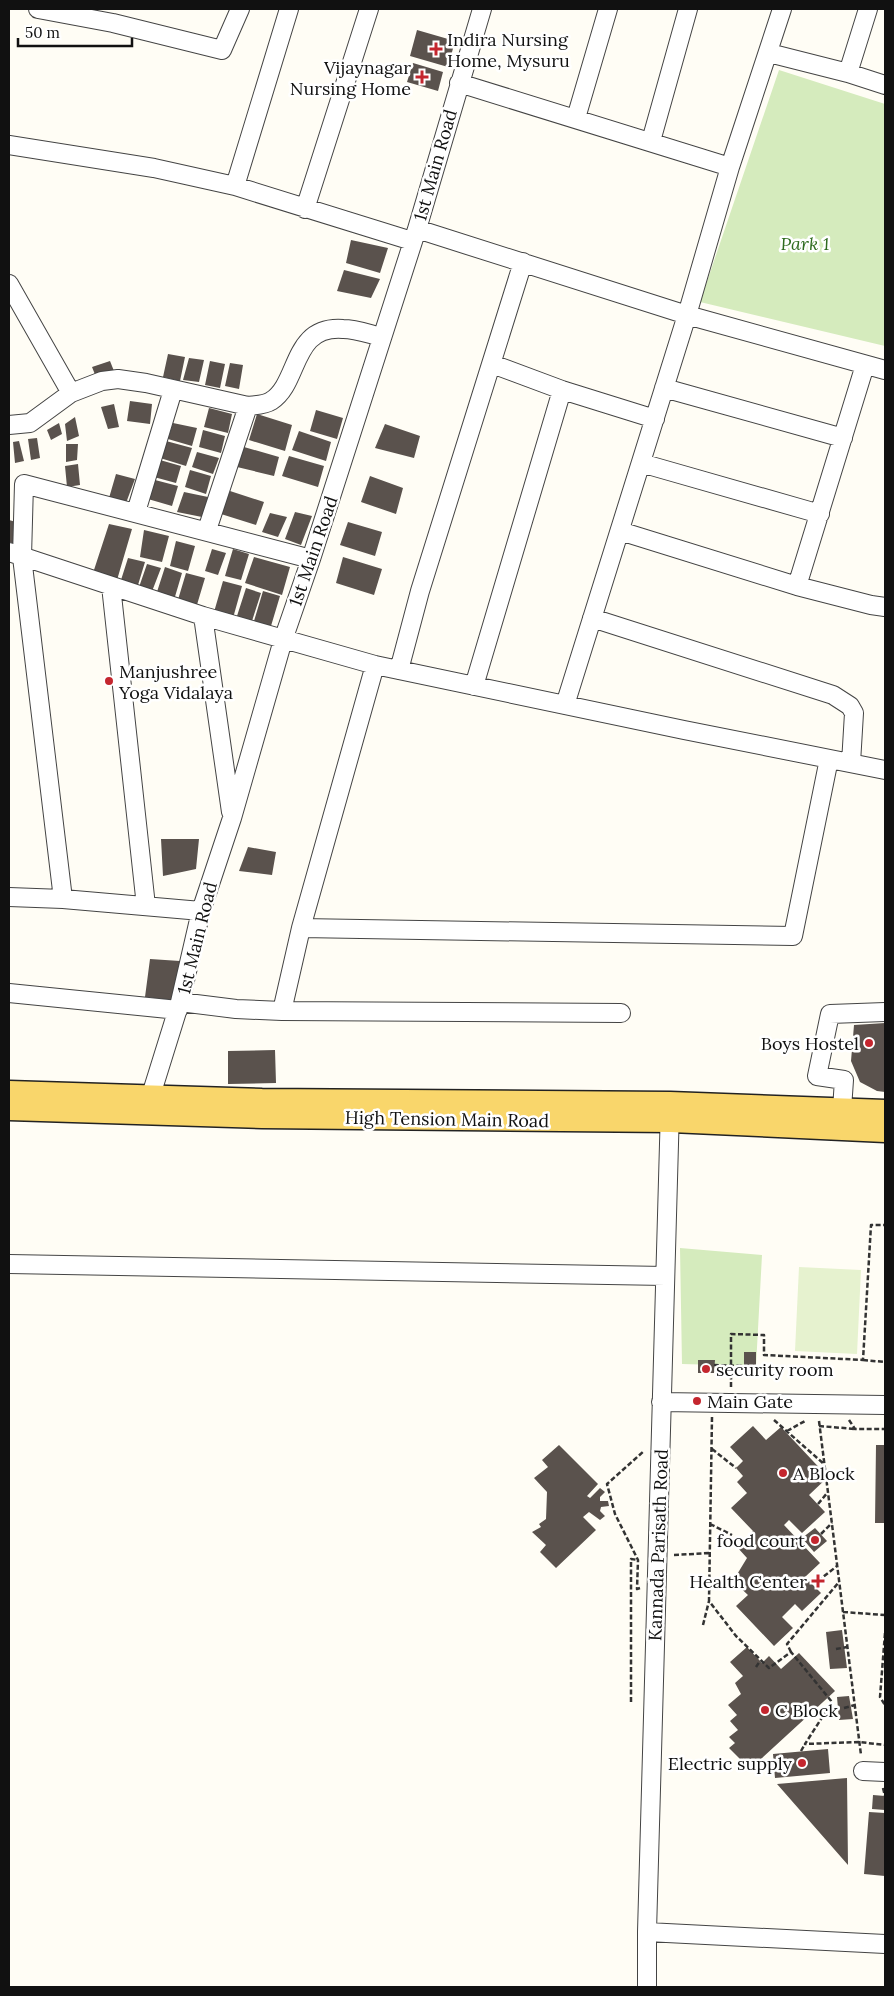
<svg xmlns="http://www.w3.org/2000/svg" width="894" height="1996" font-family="Lora,serif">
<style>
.green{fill:#d5ebbd}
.pitch{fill:#e6f2cf}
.building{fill:#5a524d}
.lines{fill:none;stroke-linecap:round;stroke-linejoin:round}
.minor-casing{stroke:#444;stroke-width:20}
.major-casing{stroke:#222;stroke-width:25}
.path{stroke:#333;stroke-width:2.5;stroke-dasharray:5 2.5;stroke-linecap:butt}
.minor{stroke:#fff;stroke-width:18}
.major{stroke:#f9d66b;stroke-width:22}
.poi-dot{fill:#c4262e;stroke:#fff;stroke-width:2}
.labels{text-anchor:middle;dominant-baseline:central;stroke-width:5;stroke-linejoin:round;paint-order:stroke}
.poi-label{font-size:18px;fill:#111;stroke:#fff;text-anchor:start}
.street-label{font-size:18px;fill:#111;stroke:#fff}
.park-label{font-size:18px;font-style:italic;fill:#2f6b1f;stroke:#fff}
</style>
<rect width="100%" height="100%" fill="#fffdf5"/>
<path class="green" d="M779,70L885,104V346L700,302Z
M680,1248L762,1255L756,1366L682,1364Z"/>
<path class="pitch" d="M799,1267L861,1270L857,1354L795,1351Z"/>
<path class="building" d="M417,30L455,41L448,67L410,56Z
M413,63L443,72L438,91L407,82Z
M351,240L388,248L380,273L346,263Z
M344,270L380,279L371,298L337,291Z
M168,354L185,357L180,381L163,377Z
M189,358L204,360L199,382L183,380Z
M110,361L114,371L96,377L92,367Z
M210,361L225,364L220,388L205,385Z
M230,363L243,365L239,389L225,386Z
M130,401L152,404L150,424L127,421Z
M114,404L119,427L108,429L101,407Z
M209,408L232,414L228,433L204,427Z
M316,410L343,418L337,439L310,431Z
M257,414L292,425L285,451L249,440Z
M75,417L79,436L67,441L65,424Z
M59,423L62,434L51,440L47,430Z
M173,423L197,428L192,446L168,439Z
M385,424L420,436L414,458L375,448Z
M203,430L225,436L221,453L199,447Z
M299,431L331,442L326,461L292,450Z
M37,438L40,458L31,460L28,439Z
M19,441L24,461L15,463L13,442Z
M166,441L192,448L186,466L160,458Z
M66,444H78L77,460L66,462Z
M244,447L279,457L274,476L237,467Z
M197,452L219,458L213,474L192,467Z
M289,456L324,466L318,487L282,476Z
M160,460L181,466L176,483L154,477Z
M78,464L80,485L67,487L65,466Z
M190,470L211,476L206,494L185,487Z
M116,474L135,479L126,503L109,498Z
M370,476L403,488L396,514L361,502Z
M155,480L178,486L172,506L148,499Z
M230,491L264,502L256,525L221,514Z
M184,492L208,497L202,517L177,512Z
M295,512L312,516L301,545L285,539Z
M270,513L287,517L278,537L262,532Z
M9,520L16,522L15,544L9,542Z
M348,522L382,532L375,556L340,545Z
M109,524L132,529L117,580L93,573Z
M144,530L169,536L162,562L140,557Z
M176,541L195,546L188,571L170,566Z
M212,549L226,553L218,575L205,571Z
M233,549L249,554L241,580L225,576Z
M254,557L290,567L282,595L245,583Z
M343,557L382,569L374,595L336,583Z
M128,558L145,562L138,585L121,580Z
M147,564L161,568L151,594L138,590Z
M165,567L182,573L174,600L156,595Z
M186,573L205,578L196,608L177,603Z
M223,581L242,586L233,618L214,612Z
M246,588L261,593L252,621L237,616Z
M263,591L280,596L271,626L254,621Z
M161,839H199L196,869L163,876Z
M248,847L276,852L272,875L239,871Z
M150,959L180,961L171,1000L145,997Z
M885,1023V1092L877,1091L860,1082L851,1061L854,1025Z
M275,1050L276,1083L228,1084V1051Z
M744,1352H756V1366H744Z
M698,1360H715L714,1373H698Z
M753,1426L766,1440L781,1427L828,1477L809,1495L825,1512L802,1533L789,1520L784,1525L820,1563L805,1577L821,1593L802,1611L795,1604L782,1617L793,1628L774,1646L736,1606L748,1595L733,1581L747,1558L737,1547L753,1531L731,1508L747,1493L737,1482L743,1476L736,1468L743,1461L730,1447Z
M559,1445L598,1484L587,1496L590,1498L600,1488L605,1492L600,1497V1501H608L609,1506L601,1507L600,1511L605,1516L600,1520L589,1512L583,1517L596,1530L556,1568L540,1552L546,1545L532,1532L541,1527L539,1524L546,1519L547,1492L534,1478L548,1467L542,1460Z
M876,1445H885V1523H875Z
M815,1528L827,1541L814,1552L802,1538Z
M842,1630L847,1668L830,1669L826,1632Z
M747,1647L762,1663L769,1656L781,1669L799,1653L835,1691L750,1769L729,1748L735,1743L729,1737L738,1730L730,1721L737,1715L728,1705L741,1694L735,1683L743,1676L730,1662Z
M849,1696L853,1719L839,1720L837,1697Z
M828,1749L830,1773L775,1778L773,1754Z
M847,1778L848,1865L777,1784Z
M873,1795L885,1796V1810L872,1809Z
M869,1812L885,1813V1876L864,1874Z"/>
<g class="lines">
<g class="minor-casing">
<path id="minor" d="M38,9L113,23L222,50L240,9
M769,53L848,73L885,85
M848,73L868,9
M459,83L730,167
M576,118L608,9
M651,141L688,9
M9,145L154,168L235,186L412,241
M235,186L289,9
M305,209L369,9
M417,229L687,315L885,370
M9,284L71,393
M492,364L562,390L655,419
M664,388L843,438
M9,425L30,423L71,393L102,381L118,379L146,383L248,406C256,405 265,405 271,401C300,383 291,325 343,329C356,329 369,334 382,337
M641,463L820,514
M136,512L173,390
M207,530L248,406
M620,531L797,586L871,605L885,607
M9,552L203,616L375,665L684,730L885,770
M111,586L146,906
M797,586L865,365
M203,616L231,812
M592,618L833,695L850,706L854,713L851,763
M399,670L420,591L523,262
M474,686L562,390
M565,705L687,315L730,167L782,9
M9,897L63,899L201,911
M63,899L22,557L24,484L311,559
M301,928L793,936L829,759
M9,993L178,1010
M180,1002L236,1009L282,1011L621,1013
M282,1011L301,928L375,665
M147,1108L180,1002L201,911L232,818L283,640L311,559L417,229L482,9
M842,1109L844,1080L817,1076L830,1014L885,1012
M9,1264L665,1276
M661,1402L885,1405
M863,1771L885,1772
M647,1932L885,1944
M647,1987V1932L670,1108"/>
</g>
<g class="major-casing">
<path id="major" d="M9,1092L262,1100L670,1103L885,1111
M9,1109L262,1117L671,1121L885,1131"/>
</g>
<path class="path" d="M863,1360L885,1362
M714,1365L746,1366
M731,1387V1334L764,1335V1355L863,1360L871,1225H885
M712,1417L709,1601L736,1636L769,1668L791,1652L832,1702L805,1744L859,1742L885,1745
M774,1420L824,1464
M849,1420L855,1429H885
M819,1421L861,1755
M819,1426L855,1429
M787,1431L805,1421
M712,1449L736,1468
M818,1504L828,1492
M710,1524L732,1535
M821,1534L832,1523
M674,1555L710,1553
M818,1581L837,1566
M640,1588L637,1589L638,1560L615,1514L607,1484L644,1451
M843,1612L885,1615
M703,1625L709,1601
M885,1633L880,1697L885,1705
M836,1649L847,1647
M791,1652L787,1644L839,1582
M756,1667L760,1661
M631,1702V1559L638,1560
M844,1708L855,1705
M801,1751L805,1744
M883,1788L885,1796"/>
<use href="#minor" class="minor"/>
<use href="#major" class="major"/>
</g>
<g class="poi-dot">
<path d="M433.5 41.5h5v5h5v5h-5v5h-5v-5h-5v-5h5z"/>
<path d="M419.5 69.5h5v5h5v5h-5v5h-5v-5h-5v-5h5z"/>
<circle cx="109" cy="681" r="5"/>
<circle cx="869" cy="1043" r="5"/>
<circle cx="706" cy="1369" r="5"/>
<circle cx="697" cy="1401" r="5"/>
<circle cx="783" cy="1473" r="5"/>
<circle cx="815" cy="1540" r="5"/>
<path d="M815.5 1573.5h5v5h5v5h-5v5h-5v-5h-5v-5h5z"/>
<circle cx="765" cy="1710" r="5"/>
<circle cx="802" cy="1763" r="5"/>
</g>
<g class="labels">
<g class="poi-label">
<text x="447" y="39">Indira Nursing<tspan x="447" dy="21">Home, Mysuru</tspan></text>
<text x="411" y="67" text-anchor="end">Vijaynagar<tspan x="411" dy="21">Nursing Home</tspan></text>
<text x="119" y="671">Manjushree<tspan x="119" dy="21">Yoga Vidalaya</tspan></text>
<text x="859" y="1043" text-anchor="end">Boys Hostel</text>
<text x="716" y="1369">security room</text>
<text x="707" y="1401">Main Gate</text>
<text x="793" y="1473">A Block</text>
<text x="805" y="1540" text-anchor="end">food court</text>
<text x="807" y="1581" text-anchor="end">Health Center</text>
<text x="775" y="1710">C Block</text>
<text x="792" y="1763" text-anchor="end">Electric supply</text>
</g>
<g class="street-label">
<text transform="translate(435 165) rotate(-74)">1st Main Road</text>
<text transform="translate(313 551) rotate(-71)">1st Main Road</text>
<text transform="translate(197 938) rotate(-76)">1st Main Road</text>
<text transform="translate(447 1119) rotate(1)">High Tension Main Road</text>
<text transform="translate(658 1545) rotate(-88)">Kannada Parisath Road</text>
</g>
<g class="park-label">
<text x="805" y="243">Park 1</text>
</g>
</g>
<rect width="894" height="1996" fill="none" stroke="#111111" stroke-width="20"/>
<path d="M18 38v8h114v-8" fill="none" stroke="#111111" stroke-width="2.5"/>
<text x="25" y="38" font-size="15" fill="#111111" stroke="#ffffff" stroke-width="4" paint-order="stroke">50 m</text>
</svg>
